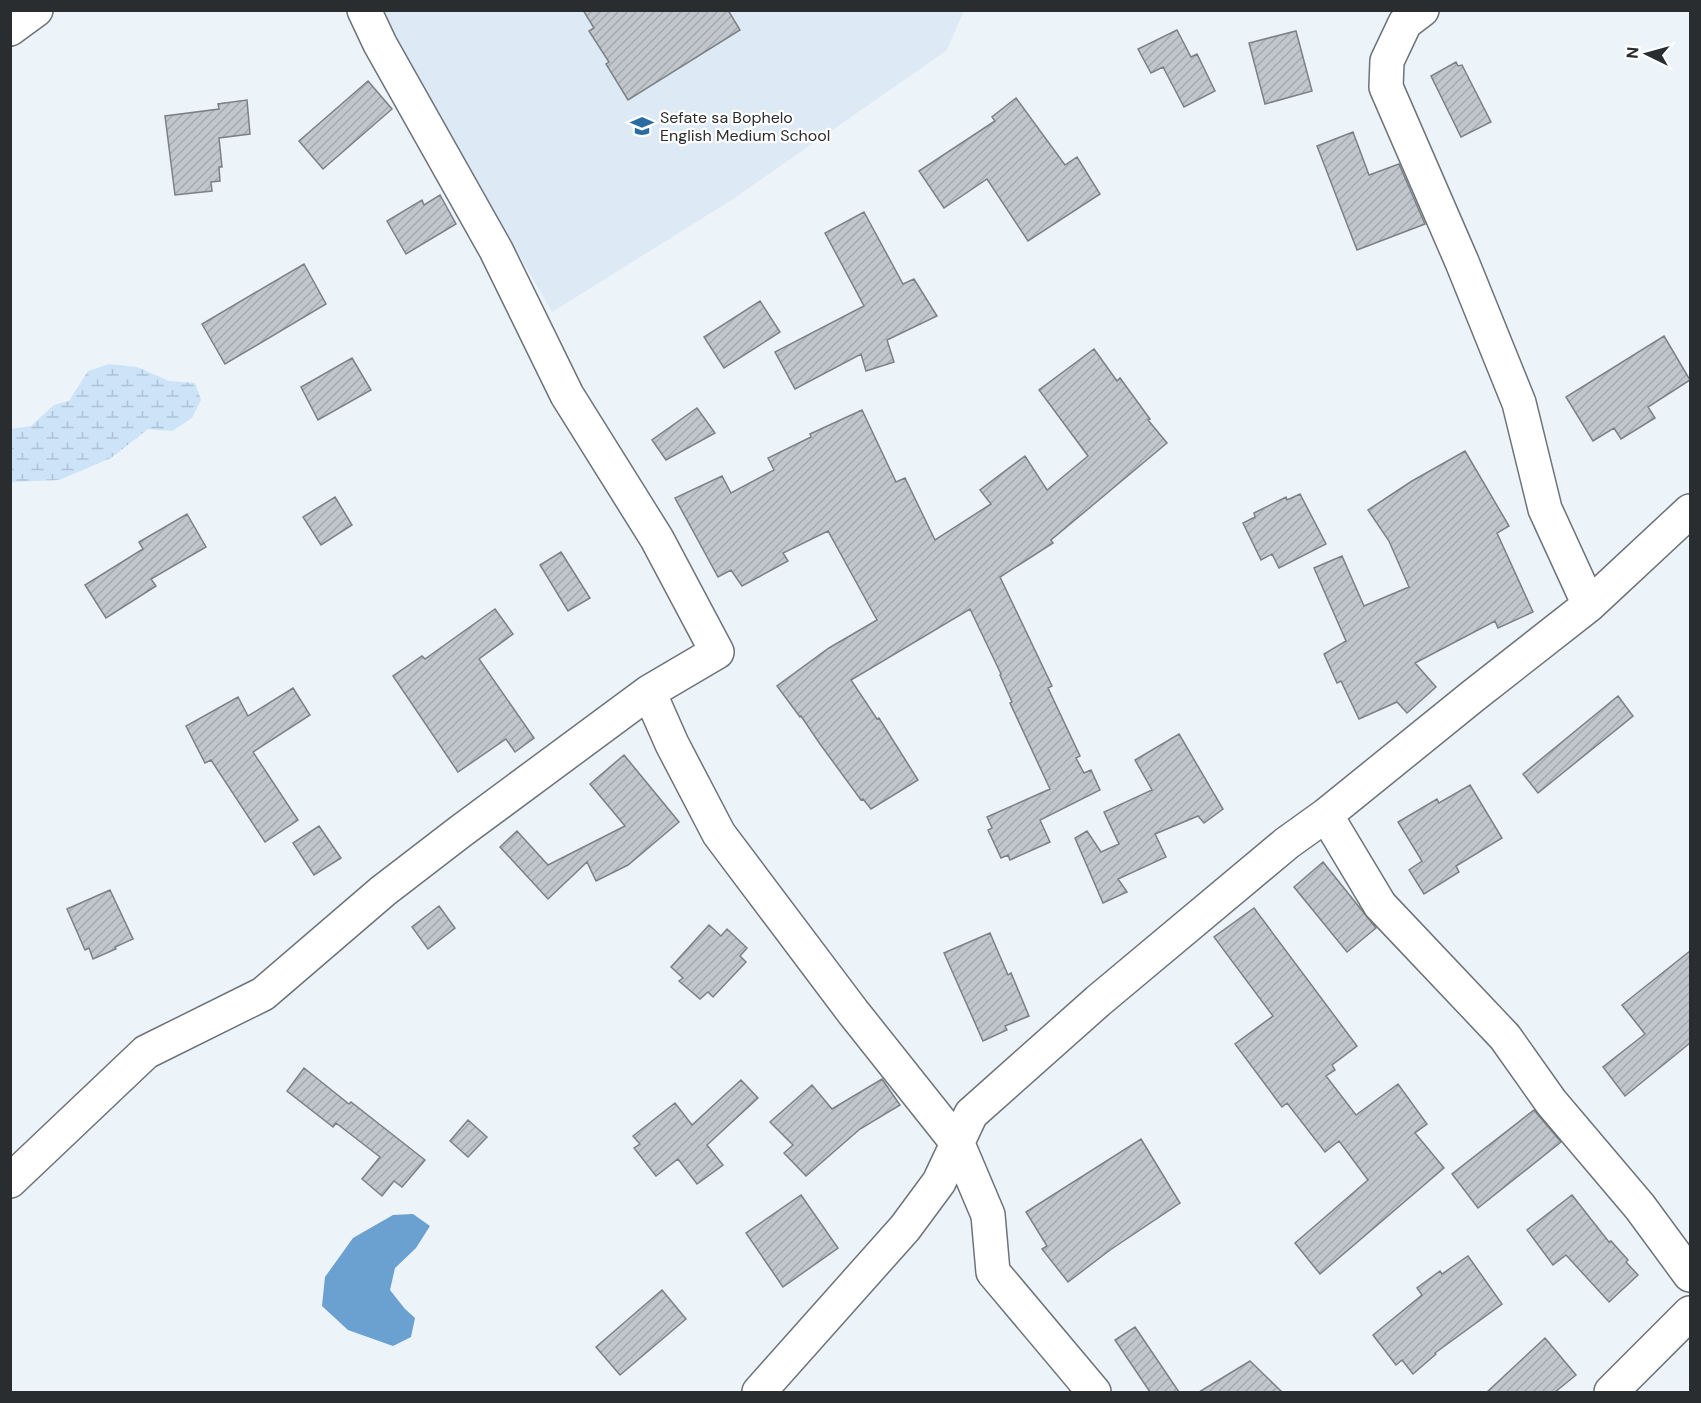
<svg xmlns="http://www.w3.org/2000/svg" width="1701" height="1403" font-family="'DM Sans',sans-serif">
<style>
.built{fill:#dde9f5}
.wetland{fill:url(#wetland-marsh)}
.water{fill:#6aa1d1}
.building{fill:url(#building-hatch);stroke:#7b8186;stroke-width:1.5}
.lines{fill:none;stroke-linecap:round;stroke-linejoin:round}
.minor-casing{stroke:#6d7378;stroke-width:36}
.minor{stroke:#fff;stroke-width:33}
.labels{text-anchor:middle;dominant-baseline:central;stroke-width:4.5;stroke-linejoin:round;paint-order:stroke}
.poi-label{font-size:16px;fill:#2a2d2f;stroke:#fff;text-anchor:start}
</style>
<defs>
<pattern id="wetland-marsh" width="20" height="14" patternUnits="userSpaceOnUse" patternTransform="scale(1.5)"><rect width="20" height="14" fill="#cce3f8"/><path d="M1 5h8M5 5V1M11 12h8M15 12V8" fill="none" stroke="#afc3d5"/></pattern>
<pattern id="building-hatch" width="6" height="6" patternUnits="userSpaceOnUse" patternTransform="scale(1.5)"><rect width="6" height="6" fill="#c0c6cc"/><path d="M-1 1l2-2M0 6l6-6M5 7l2-2" fill="none" stroke="#a5aab0"/></pattern>
</defs>
<rect width="100%" height="100%" fill="#ecf3f9"/>
<path class="built" d="M379,11H964L946,51L730,201L552,312Z"/>
<path class="wetland" d="M109,364L137,367L169,381L195,383L201,400L192,418L172,431L148,429L111,458L59,480L11,482V429L31,426L54,405L69,401L88,371Z"/>
<path class="water" d="M413,1214L430,1226L416,1248L395,1268L390,1290L405,1309L415,1318L411,1337L393,1346L348,1330L322,1306L325,1277L353,1238L393,1215Z"/>
<path class="building" d="M583,10H728L740,30L628,100L606,64L609,62L589,31L594,28Z
M1177,30L1191,57L1197,54L1215,91L1184,107L1163,67L1151,73L1138,49Z
M1296,31L1312,91L1265,104L1249,43Z
M1456,62L1458,66L1462,65L1491,122L1461,137L1431,76Z
M368,81L392,109L323,169L299,141Z
M1016,98L1065,165L1077,157L1100,194L1028,241L987,179L944,208L919,171L995,121L992,117Z
M247,100L250,134L219,138L222,167H219L220,181L211,182L212,191L175,195L165,116L219,109L218,104Z
M1353,132L1369,175L1399,164L1425,224L1357,250L1317,146Z
M440,195L456,224L406,254L387,221L422,200L424,205Z
M864,212L903,284L914,279L937,316L887,340L894,362L866,371L861,354L795,389L775,352L864,306L825,233Z
M304,264L326,304L225,364L202,324Z
M760,301L780,332L724,368L704,337Z
M1664,336L1690,380L1648,407L1655,418L1621,439L1614,428L1593,441L1566,397Z
M1094,349L1117,381L1120,378L1150,419L1148,420L1167,443L1051,540L1053,543L1000,577L1052,686L1048,688L1080,756L1076,758L1084,773L1091,770L1100,790L1040,820L1050,842L1010,860L1008,855L1001,858L988,830L992,828L987,817L1050,789L1010,703L1012,702L1000,675L1001,674L970,609L851,680L877,719L879,718L918,780L871,809L863,799L861,800L820,744L801,716L800,717L777,686L829,648L877,620L828,531L783,553L788,561L742,586L731,570L718,577L675,498L722,476L731,493L774,470L768,458L811,437L810,434L862,410L896,482L905,478L935,540L991,504L980,490L1025,456L1047,490L1088,456L1039,390Z
M352,358L371,390L318,420L301,387Z
M697,408L715,433L666,460L652,440Z
M1465,451L1509,526L1497,533L1533,612L1498,628L1495,621L1415,663L1436,687L1407,713L1397,702L1359,719L1341,681L1337,683L1324,654L1346,641L1314,568L1342,556L1364,606L1409,587L1389,541L1368,510L1412,481Z
M1300,494L1326,544L1279,568L1272,554L1261,560L1243,523L1255,517L1254,513L1286,497L1287,500Z
M335,497L352,525L321,545L303,517Z
M187,514L206,547L151,579L156,586L106,618L85,585L143,549L139,542Z
M561,552L590,598L568,611L540,565Z
M495,609L513,634L479,659L534,738L515,752L506,739L458,772L393,676L422,656L425,659Z
M293,688L310,715L253,752L298,820L265,842L211,760L205,763L186,726L238,697L248,716Z
M1618,696L1633,716L1538,793L1523,774Z
M1179,734L1223,809L1204,823L1198,816L1155,834L1166,857L1118,879L1127,892L1103,903L1075,838L1087,831L1101,852L1119,844L1104,812L1152,790L1135,760Z
M624,755L679,822L628,865L596,881L587,862L548,899L500,847L517,831L548,865L625,826L590,784Z
M1470,785L1502,838L1456,866L1459,872L1424,894L1409,870L1422,861L1398,822L1437,799L1439,803Z
M319,826L341,858L314,875L293,843Z
M1323,862L1376,928L1347,952L1294,887Z
M110,890L133,939L115,947L116,949L93,959L89,948L85,950L67,909Z
M439,906L455,928L428,949L412,927Z
M1254,908L1357,1046L1332,1065L1335,1070L1326,1076L1356,1115L1398,1084L1427,1124L1415,1133L1444,1168L1320,1274L1295,1243L1368,1180L1339,1141L1325,1152L1287,1103L1282,1107L1235,1044L1273,1016L1214,937Z
M709,925L721,936L727,929L747,948L740,956L746,962L713,997L708,992L700,999L679,981L683,978L671,967Z
M990,933L1008,975L1011,973L1029,1016L1005,1026L1007,1030L983,1041L944,953Z
M1690,951V1043L1625,1096L1603,1067L1645,1034L1622,1005Z
M304,1068L349,1104L351,1102L425,1160L402,1187L394,1181L382,1196L362,1179L380,1157L336,1123L333,1127L287,1091Z
M882,1079L900,1105L860,1129L806,1176L784,1153L793,1145L770,1122L812,1085L832,1109Z
M741,1080L758,1098L707,1145L723,1165L697,1184L678,1159L656,1176L634,1148L640,1144L633,1136L675,1103L692,1125Z
M1534,1110L1561,1142L1478,1208L1452,1174Z
M468,1120L487,1137L468,1157L450,1141Z
M1141,1139L1180,1203L1110,1250L1068,1282L1042,1249L1047,1246L1026,1212Z
M801,1195L838,1248L783,1287L746,1233Z
M1572,1195L1609,1242L1611,1241L1628,1260L1626,1262L1638,1275L1609,1302L1566,1255L1553,1265L1527,1230Z
M1468,1256L1502,1304L1435,1353L1436,1354L1413,1374L1402,1360L1396,1365L1373,1335L1422,1295L1417,1288L1440,1271L1442,1274Z
M662,1290L686,1319L620,1375L596,1347Z
M1135,1327L1179,1392H1150L1115,1340Z
M1545,1338L1576,1375L1555,1392H1487Z
M1250,1361L1282,1392H1199Z"/>
<g class="lines">
<g class="minor-casing">
<path id="minor" d="M1422,10L1405,23L1387,61L1386,87L1462,262L1519,403L1545,509L1589,605
M10,29L36,10
M649,692L672,744L719,834L853,1012L958,1144L988,1215L993,1272L1094,1392
M1326,815L1380,905L1505,1037L1551,1102L1640,1207L1690,1275
M10,1181L146,1052L263,994L383,891L461,831L649,692L717,652L657,539L567,395L496,250L380,44L364,10
M759,1392L905,1228L939,1182L971,1114L1098,1001L1287,843L1326,815L1473,696L1589,605L1690,511
M1611,1392L1690,1313"/>
</g>
<use href="#minor" class="minor"/>
</g>
<defs>
<g id="school-bare" transform="scale(1.8)"><path d="M0-5L7-2L0 1L-7-2ZM-4 1L0 2.5L4 1V4Q0 6-4 4Z" fill="#286ca1" stroke="#fff" stroke-width="2.5" paint-order="stroke"/></g>
</defs>
<g fill-rule="evenodd">
<use href="#school-bare" x="642" y="126"/>
</g>
<g class="labels">
<g class="poi-label">
<text x="660" y="117">Sefate sa Bophelo<tspan x="660" dy="18">English Medium School</tspan></text>
</g>
</g>
<rect width="1701" height="1403" fill="none" stroke="#2a2d2f" stroke-width="24"/>
<g transform="translate(1647 54) rotate(275)" stroke="#ffffff" stroke-width="4.5" paint-order="stroke">
<path d="M0-4.5L10 22L0 15L-10 22Z" fill="#2a2d2f"/>
<text y="-9" font-size="16" font-weight="bold" text-anchor="middle" fill="#2a2d2f">N</text>
</g>
</svg>
